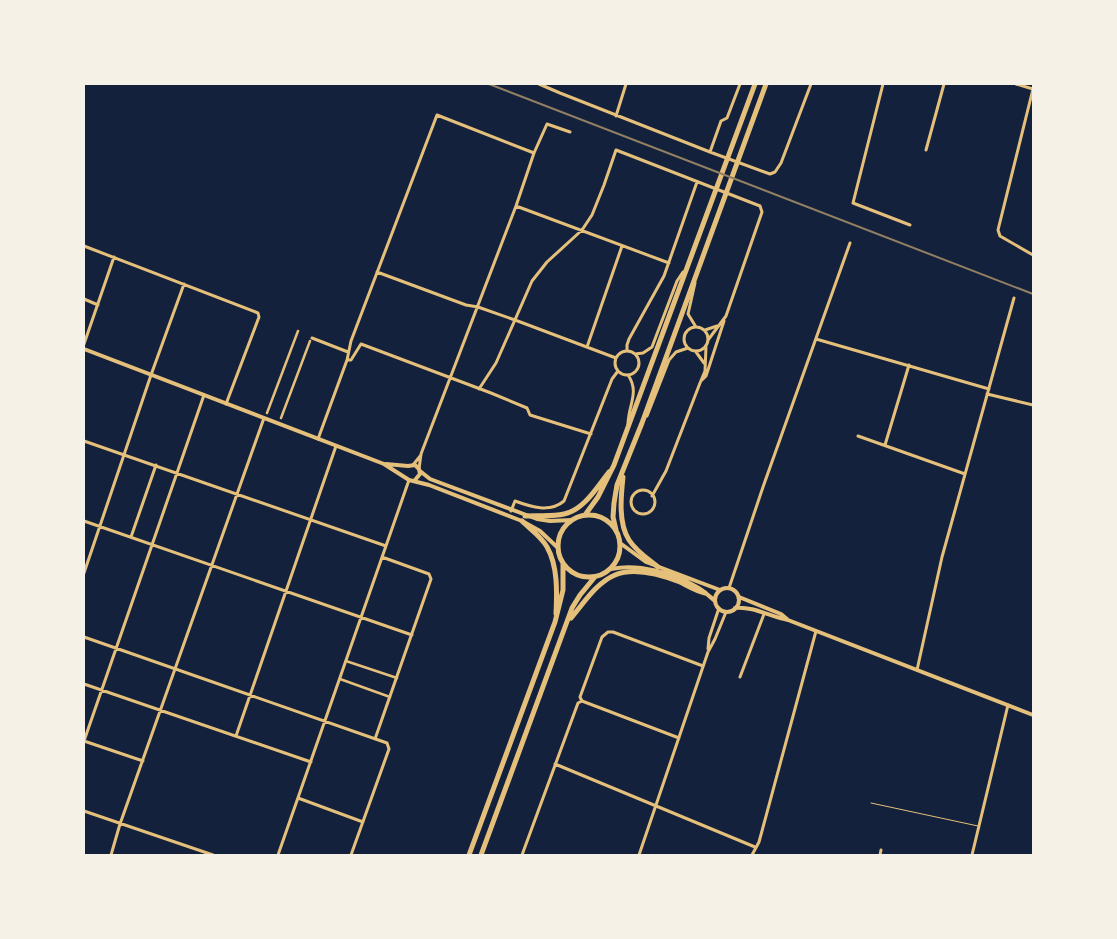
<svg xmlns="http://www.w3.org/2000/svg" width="1117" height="939" font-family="Arial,sans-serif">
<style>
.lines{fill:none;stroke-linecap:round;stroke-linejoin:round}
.service{stroke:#e5c07b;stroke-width:1}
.pedestrian{stroke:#e5c07b;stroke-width:2.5}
.minor{stroke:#e5c07b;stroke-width:3}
.tertiary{stroke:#e5c07b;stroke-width:4}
.trunk{stroke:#e5c07b;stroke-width:5}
.rail{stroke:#918062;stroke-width:2}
</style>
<rect width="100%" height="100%" fill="#14213d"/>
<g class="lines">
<path class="service" d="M871,803L978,826"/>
<path class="pedestrian" d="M267,413L298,331
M281,418L310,341
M346,661L397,678
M340,679L390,697"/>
<path class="minor" d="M539,84L560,93L710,152L770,174L775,172L781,163L811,84
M883,84L853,203L910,225
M1016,84L1033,89
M1033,89L998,230L1000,236L1033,255
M616,116L626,84
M926,150L944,84
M710,152L721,121L727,118L740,84
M516,206L669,263
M84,246L258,313L259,317L226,404
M377,272L466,305L478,307L515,320L616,358
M695,283L688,314L696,327
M84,299L98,305
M684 339a12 12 0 1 1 24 0a12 12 0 1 1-24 0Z
M705,330L717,326
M312,338L348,352
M816,339L989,389
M84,344L114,257
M587,347L622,246
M615 363a12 12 0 1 1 24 0a12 12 0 1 1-24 0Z
M627,351V345L629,339L664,276L697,182
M696,352L704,363
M635,354L643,353L652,347L677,281L683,272
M347,360H351L361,344L491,393L527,408L530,415L591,434
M702,380L706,376L724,321
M479,389L496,363L532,281L547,262L582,230L592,215L604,185L616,150L760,206L762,212L726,316L708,340
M987,394L1033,405
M647,416L669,360L676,352L688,348
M628,424C628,406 640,392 628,375
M858,436L965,474
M318,439L347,360L351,341L437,115L534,153
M84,441L386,546
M885,445L909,365
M413,465L421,455
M419,469L421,454L516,206L534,153L547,124L570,132
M631 502a12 12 0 1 1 24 0a12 12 0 1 1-24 0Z
M652,496L666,471L700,383L705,371L706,347
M511,511L515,501C531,507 550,513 564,501L612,379L618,371
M84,521L412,635
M131,537L156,465
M84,573L151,375L184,284
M729,588L763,487L850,243
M84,637L387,743L389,749L351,855
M708,649L709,638L719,608
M917,670L942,557L1014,298
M740,677L764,614
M84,684L311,762
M582,701L580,697L602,637L608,632H613L703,666
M582,701L679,738
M236,736L336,446
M375,739L431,579L429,574L382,557
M84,741L204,395
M84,741L143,761
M555,764L755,847
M298,798L363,822
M84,811L213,855
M111,855L120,824L264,418
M278,855L409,480
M522,855L578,703L582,701
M639,855L708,652L715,639L726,612
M752,855L759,842L816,631
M880,855L881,850
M972,855L1008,705"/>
<path class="tertiary" d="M84,349L384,464L409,480L429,485L522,521L540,531L557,547
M386,464L408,466L415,465L419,469L420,474L415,480
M420,471L430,479L537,519L550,521L572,520
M620,543L646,562L720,590
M611,569C639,563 672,573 697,587C703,590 709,596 715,601
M715 600a12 12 0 1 1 24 0a12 12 0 1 1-24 0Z
M739,597L781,614L787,619
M735,608C753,606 771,617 788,620L1033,715"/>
<path class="trunk" d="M623,477C621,496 618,523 629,540C636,551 648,559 658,567
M558 546a31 31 0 1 1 62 0a31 31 0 1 1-62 0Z
M585,515L598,497L614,465L755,84
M525,516C538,515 552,517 564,514C584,510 597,487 609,472
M522,521C530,529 542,537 547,547C558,566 557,593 556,614
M616,530L613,517L614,503L617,485L642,423L766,84
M571,618C584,603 596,583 615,575C634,567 662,575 680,582C688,586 696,591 705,593
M469,855L555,622L563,590V564
M481,855L572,608L580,595L594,578"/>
<path class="rail" d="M489,84L1033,294"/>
</g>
<rect width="1117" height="939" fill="none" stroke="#f6f1e7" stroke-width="170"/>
</svg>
